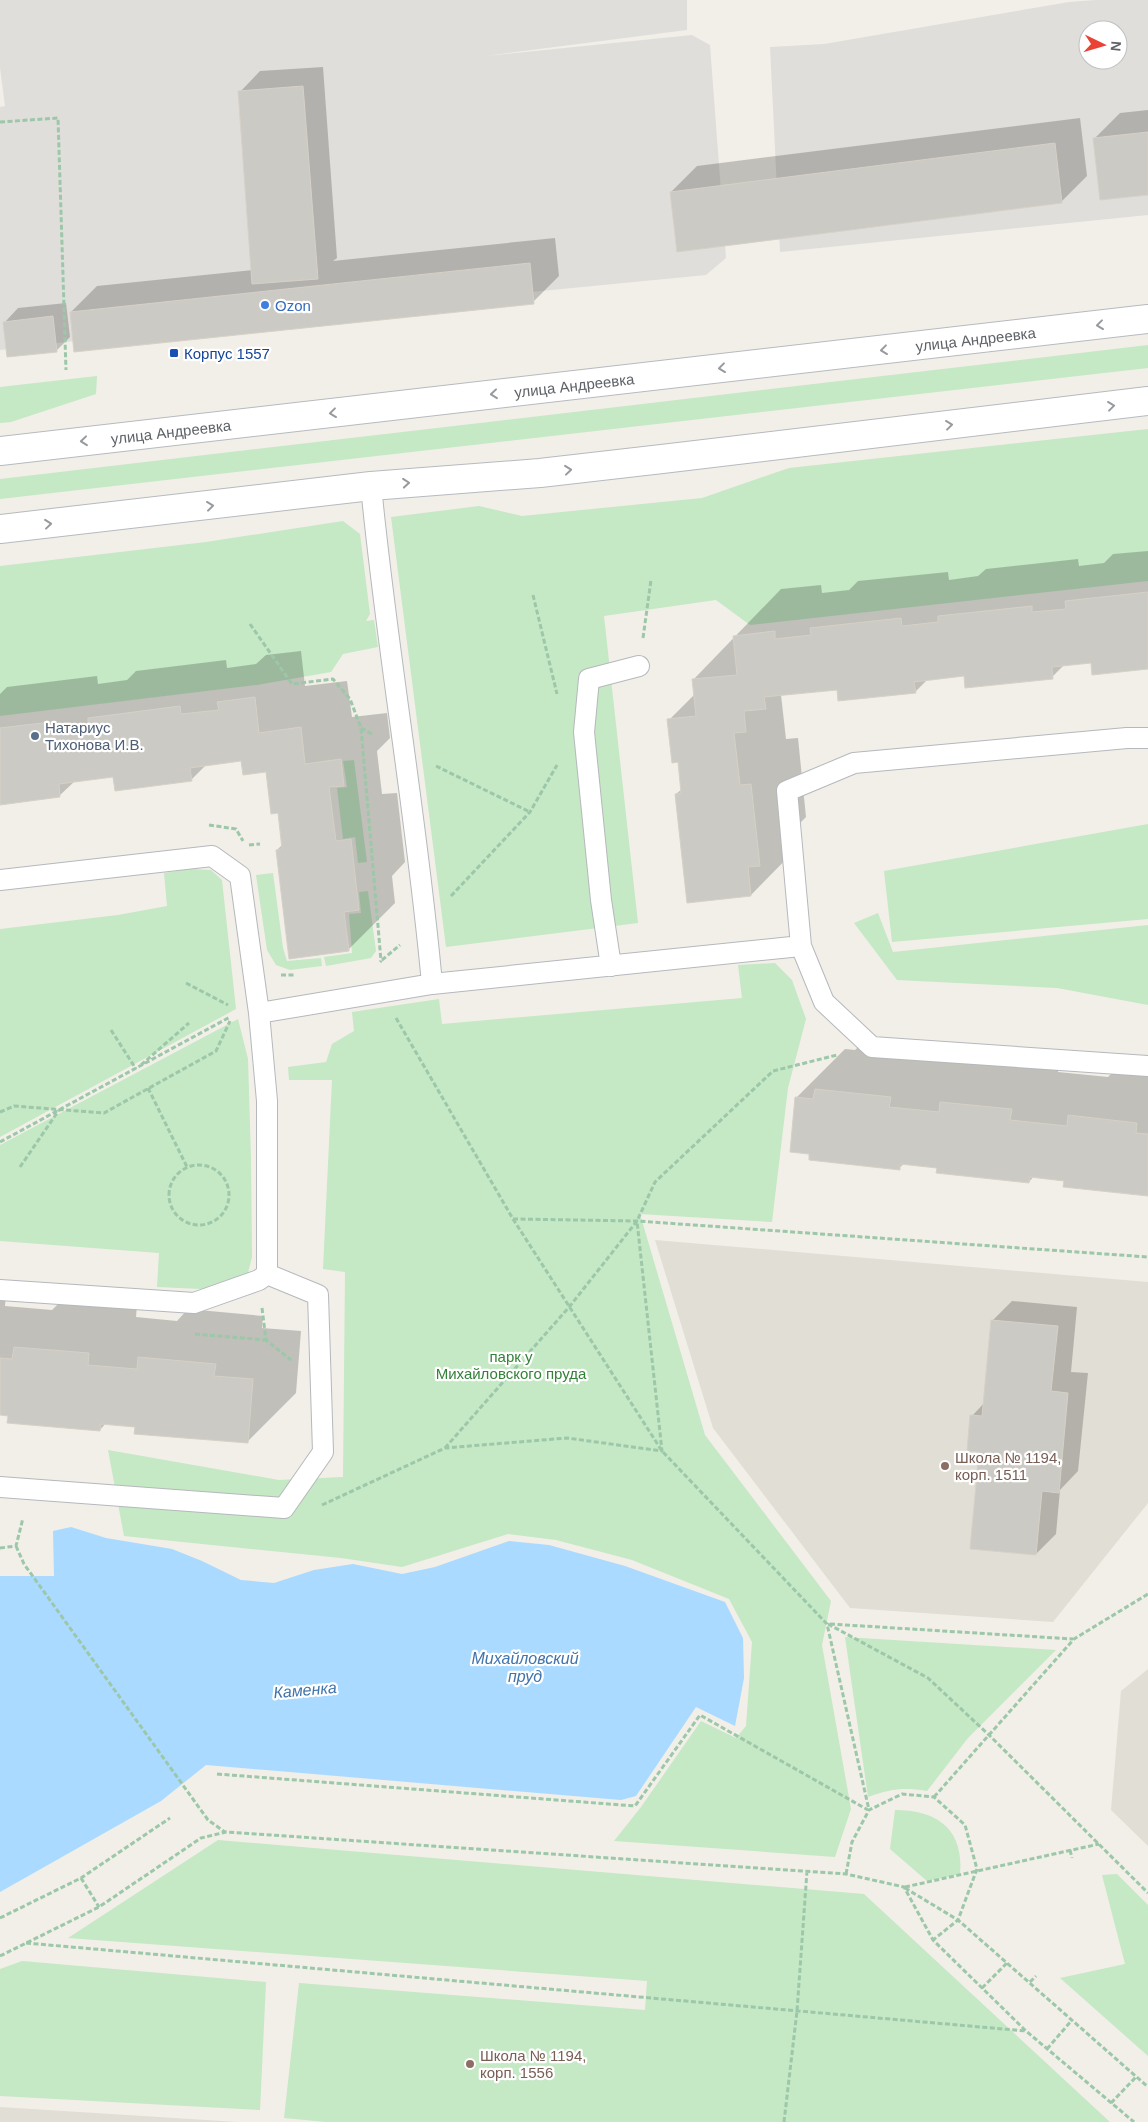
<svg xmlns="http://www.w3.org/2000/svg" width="1148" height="2122" font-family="Arial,sans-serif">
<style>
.industrial{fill:#e0deda;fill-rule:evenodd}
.education{fill:#e1ded6}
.green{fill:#c5e8c5}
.water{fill:#aadaff}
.shadow{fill:#0003}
.building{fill:#cccac5;stroke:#d6d1c6}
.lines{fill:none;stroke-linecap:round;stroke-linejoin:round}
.service-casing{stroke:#b5b8bc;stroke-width:22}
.secondary-casing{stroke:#b6babf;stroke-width:30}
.path{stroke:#9cc7a9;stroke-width:3;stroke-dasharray:5 2.5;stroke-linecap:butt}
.service{stroke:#fff;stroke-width:20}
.secondary{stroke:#fff;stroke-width:28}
.oneway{stroke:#979a9d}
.shop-dot{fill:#3f7fe0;stroke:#fff;stroke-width:2}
.transit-dot{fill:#1a4fb4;stroke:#fff;stroke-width:2}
.service-dot{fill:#5c6f8a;stroke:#fff;stroke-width:2}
.education-dot{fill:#8d6e63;stroke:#fff;stroke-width:2}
.labels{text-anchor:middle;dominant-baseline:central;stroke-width:4.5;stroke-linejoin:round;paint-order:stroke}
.shop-label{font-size:15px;fill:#366cbe;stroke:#fff;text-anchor:start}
.street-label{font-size:15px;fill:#5f6368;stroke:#fff}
.transit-label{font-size:15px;fill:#164399;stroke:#fff;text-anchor:start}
.service-label{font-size:15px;fill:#4e5e75;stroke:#fff;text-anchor:start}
.park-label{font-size:15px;fill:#348238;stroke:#fff}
.education-label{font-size:15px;fill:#785e54;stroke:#fff;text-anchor:start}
.water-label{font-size:16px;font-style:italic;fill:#4174aa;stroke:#fff}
</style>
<rect width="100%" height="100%" fill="#f1efe8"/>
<path class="industrial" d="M0,0H687V30L485,56L692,35L710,45L726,258L706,275L256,319L0,350V107L5,106L0,68Z
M1096,0H1148V215L780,252L770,47L824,44L1069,2ZM1088,30H1118V60H1088Z"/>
<path class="education" d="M655,1240L1148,1282V1503L1053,1622L850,1608L713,1428Z
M1148,1669V1846L1111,1810L1121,1691Z
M0,2107L238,2122H0Z"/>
<path class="green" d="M1148,345V368L0,499V479Z
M97,376L96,394L11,422L0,423V387Z
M1148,429V581L750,625L716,600L604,616L638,923L446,947L391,517L479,506L522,516L702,498L789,468Z
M343,521L360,534L370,614L366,621L374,620L378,647L343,654L331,672L257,685L0,716V566L206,542Z
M354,760L367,862L358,863L355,837L343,839L337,788L347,787L343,761Z
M1148,824V919L892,942L884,871Z
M191,869L211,870L222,880L236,1009L0,1137V929L118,915L167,906L164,873Z
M273,873L283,948L287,961L321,958L322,966L290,970L276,965L267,950L256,875Z
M368,891L376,951L371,958L326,966L324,957L352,953L349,914L361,913L359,892Z
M878,913L893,952L1148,925V1005L1057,988L897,980L854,923Z
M775,963L792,980L806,1019L788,1088L772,1222L640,1214L705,1435L831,1601L822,1645L851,1809L835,1857L614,1841L641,1807L701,1721L736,1738L746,1726L752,1642L729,1599L632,1560L556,1540L508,1534L402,1567L341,1558L124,1536L108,1450L279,1480L343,1477L345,1272L323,1269L332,1080H289L288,1067L326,1062L332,1044L354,1031L352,1012L439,999L442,1024L742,998L738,965Z
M238,1019L248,1059L251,1159L252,1257L246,1281L223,1290L157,1287L159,1253L0,1241V1145Z
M845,1637L1056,1650L968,1738L927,1791C903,1787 891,1789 868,1797Z
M895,1810C937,1810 964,1829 960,1874L927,1881L890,1849Z
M218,1840L864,1894L1110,2122H326L284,2118L299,1983L645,2010L647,1981L68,1938Z
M1117,1874L1148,1905V2056L1060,1978L1125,1964L1102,1875Z
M22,1961L266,1982L260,2110L0,2096V1969Z"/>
<path class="water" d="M71,1527L106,1538L172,1549L202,1561L241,1580L274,1583L314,1570L353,1564L402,1574L435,1567L509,1541L549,1545L625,1566L725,1602L743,1638L744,1678L735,1726L696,1707L636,1796L621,1800L206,1765L161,1801L0,1892V1576H54L53,1531Z"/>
<path class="shadow" d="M323,67L337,258L333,261L555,238L559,276L533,302L71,312L97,286L253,270L240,92L260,71Z
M1148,110V193L1094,139L1120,113Z
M1080,118L1087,176L1061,202L671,192L697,166Z
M66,303L70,337L56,351L5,322L18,308Z
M1148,551V667L1092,662L1065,664L1052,677L965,675L928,679L915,692L838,688L781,695L786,739L798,738L806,817L795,828L797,848L751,895L676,794L682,789L679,761L669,720L695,694L693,680L781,589L821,585L822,593L849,590L858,581L948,572L949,580L978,576L986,569L1078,559L1079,566L1104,563L1113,554Z
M301,651L305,686L347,681L352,717L387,713L390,738L377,751L382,794L397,793L405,862L392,876L395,903L348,950L277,850L283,844L279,812L267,771L242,760L207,764L191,780L114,776L75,781L59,796L0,803V694L7,687L97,676L98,684L127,680L136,671L226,660L227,668L256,664L266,655Z
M865,1041L1060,1061L1058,1072L1108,1077L1118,1067L1148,1070V1194L1066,1180L1034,1176L1029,1182L905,1163L899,1168L811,1153L796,1098L845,1049L855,1050Z
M0,1293L6,1294L5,1306L52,1310L63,1299L137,1305L136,1317L177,1321L188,1309L263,1316L262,1328L301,1331L296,1393L247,1442L106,1423L100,1430L0,1414Z
M1012,1301L1077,1307L1071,1372L1088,1373L1078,1471L1060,1490L1056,1534L1036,1554L980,1451L972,1416L985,1402L992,1321Z"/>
<path class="building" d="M303,86L318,279L252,284L238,91Z
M1148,132V195L1100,200L1093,138Z
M1055,143L1062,203L677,252L670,192Z
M530,263L534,304L74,352L70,312Z
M53,316L57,352L7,357L3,322Z
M1148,592V669L1092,675L1091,663L1052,667L1053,679L965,688L964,676L914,682L916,693L838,701L837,690L764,697L766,709L744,711L746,732L734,733L740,785L751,784L760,866L748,867L751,896L687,903L675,794L681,793L678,762L672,763L667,719L696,716L692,679L737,675L733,636L775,631V639L811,635L810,628L901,618L902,626L938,622V616L1032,606V612L1066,609L1065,601Z
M255,697L259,733L301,727L305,764L341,759L344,786L329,787L336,841L351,839L359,910L344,912L349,951L289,959L276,850L282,849L278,813L271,814L266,772L243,775L241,761L190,768L192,781L115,791L113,777L59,784L60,797L0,805V728L51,722L52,730L88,725V718L180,706L181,714L219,710L217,702Z
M815,1089L891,1097L889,1107L939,1112L940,1102L1012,1109L1010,1120L1067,1126L1068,1115L1137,1123L1136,1133L1148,1134V1196L1063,1187L1064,1181L1030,1177L1029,1183L936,1173L937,1168L900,1164V1170L809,1160V1154L790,1152L795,1097L813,1099Z
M991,1320L1058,1326L1051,1391L1068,1393L1059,1493L1042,1491L1036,1555L970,1549L979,1452L967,1451L970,1415L982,1416Z
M14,1347L89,1353L88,1365L137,1369L138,1357L216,1364L214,1376L253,1379L248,1443L134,1434L135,1427L101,1424L100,1431L7,1423L8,1416L0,1415V1358L12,1359Z"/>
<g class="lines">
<g class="service-casing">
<path id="service" d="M371,486C387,652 417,817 432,984
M0,880L212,856L240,876L259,1013L267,1101V1274L259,1280L194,1303L0,1290
M801,946L824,1002L872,1047L1148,1066
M611,966L601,900L584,732L589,679L639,666
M259,1013L432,984L801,946L787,791L854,763L1127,738H1148
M0,1487L284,1508L323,1452L318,1295L267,1274"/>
</g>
<g class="secondary-casing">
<g id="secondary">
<path id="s1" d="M0,451L1148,319"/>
<path d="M0,529L371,486L540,473L662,459L1148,401"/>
</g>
</g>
<path class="path" d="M0,122L58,118L66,370
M533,595L557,694
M250,624L292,684L333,679L350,699L361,728L381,961L380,962
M643,638L651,580
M361,728L372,734
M436,766L530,812
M209,825L236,829L243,841
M249,845L260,844
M451,896L530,812L557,765
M382,960L400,945
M281,975H295
M186,983L228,1005
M396,1018L513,1219L662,1451L827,1624L869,1810
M111,1030L136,1069
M141,1065L189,1023
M148,1088L187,1167
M0,1112L14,1106L104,1113L216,1051L230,1021
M0,1142L230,1017
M169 1195a30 30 0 1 1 60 0a30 30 0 1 1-60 0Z
M20,1167L59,1110
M513,1219L637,1221L1148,1257
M262,1308L266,1340L291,1360
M195,1334L266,1340
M445,1448L570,1306L637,1221L655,1182L773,1071L837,1055
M322,1505L445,1448L567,1438L662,1451L637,1221
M16,1546L24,1564L208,1820L225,1832
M0,1548L16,1546L23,1518
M828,1624L928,1678L989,1735L1148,1893
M830,1624L1073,1639
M217,1774L635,1806L700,1715L868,1810
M934,1797L1074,1639L1148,1594
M1070,1850L1072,1858
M846,1874L852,1842L869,1810L902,1794L934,1797L965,1825L977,1869L958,1920L933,1940
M81,1878L99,1907
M905,1887L1099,1844
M905,1888L958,1920L1148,2087
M0,1918L81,1878L170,1818
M26,1943L1026,2031
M0,1956L99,1907L201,1838L226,1832L846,1874L904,1887L933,1940L1026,2031L1134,2122
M1030,1982L1036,1976
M982,1988L1007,1963
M1047,2049L1072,2020
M1111,2103L1136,2077
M784,2122L797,2011L807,1871"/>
<use href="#service" class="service"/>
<use href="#secondary" class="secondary"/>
</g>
<defs><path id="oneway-chevron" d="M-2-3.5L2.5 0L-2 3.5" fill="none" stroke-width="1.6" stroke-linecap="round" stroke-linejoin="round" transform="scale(1.25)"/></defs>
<g class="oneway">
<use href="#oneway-chevron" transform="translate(1100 325) rotate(173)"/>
<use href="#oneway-chevron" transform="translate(884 350) rotate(173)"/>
<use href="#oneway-chevron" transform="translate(722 368) rotate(173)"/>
<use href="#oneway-chevron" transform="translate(494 394) rotate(174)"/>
<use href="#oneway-chevron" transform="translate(1111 406) rotate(-7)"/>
<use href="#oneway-chevron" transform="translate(333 413) rotate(173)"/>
<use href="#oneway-chevron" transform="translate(949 425) rotate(-7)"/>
<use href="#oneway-chevron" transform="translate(84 441) rotate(174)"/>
<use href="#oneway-chevron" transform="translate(568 470) rotate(-6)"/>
<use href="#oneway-chevron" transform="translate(406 483) rotate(-5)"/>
<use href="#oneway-chevron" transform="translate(210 506) rotate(-7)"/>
<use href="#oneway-chevron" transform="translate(48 524) rotate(-6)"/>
</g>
<circle class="shop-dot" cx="265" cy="305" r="5"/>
<rect class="transit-dot" x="169" y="348" width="10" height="10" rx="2.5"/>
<circle class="service-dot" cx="35" cy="736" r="5"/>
<g class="education-dot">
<circle cx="945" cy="1466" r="5"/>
<circle cx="470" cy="2064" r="5"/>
</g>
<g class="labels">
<g class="shop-label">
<text x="275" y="305">Ozon</text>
</g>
<g class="street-label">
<text stroke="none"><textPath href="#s1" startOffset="982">улица Андреевка</textPath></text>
<text stroke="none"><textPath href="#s1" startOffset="578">улица Андреевка</textPath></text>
<text stroke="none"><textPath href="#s1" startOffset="172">улица Андреевка</textPath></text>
</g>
<g class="transit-label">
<text x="184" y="353">Корпус 1557</text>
</g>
<g class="service-label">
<text x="45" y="727">Натариус<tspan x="45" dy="17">Тихонова И.В.</tspan></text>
</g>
<g class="park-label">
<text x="511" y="1356">парк у<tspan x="511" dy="17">Михайловского пруда</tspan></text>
</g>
<g class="education-label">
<text x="955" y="1457">Школа № 1194,<tspan x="955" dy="17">корп. 1511</tspan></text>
<text x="480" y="2055">Школа № 1194,<tspan x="480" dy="17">корп. 1556</tspan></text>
</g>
<g class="water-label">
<text x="525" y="1658">Михайловский<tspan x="525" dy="18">пруд</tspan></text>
<text transform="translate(305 1690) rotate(-5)">Каменка</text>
</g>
</g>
<g transform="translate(1103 45) rotate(95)"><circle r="24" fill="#ffffff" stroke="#bfc1c3"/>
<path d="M0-4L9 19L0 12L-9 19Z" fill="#ea4335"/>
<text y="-8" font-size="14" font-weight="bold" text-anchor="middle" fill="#5f6368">N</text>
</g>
</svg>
